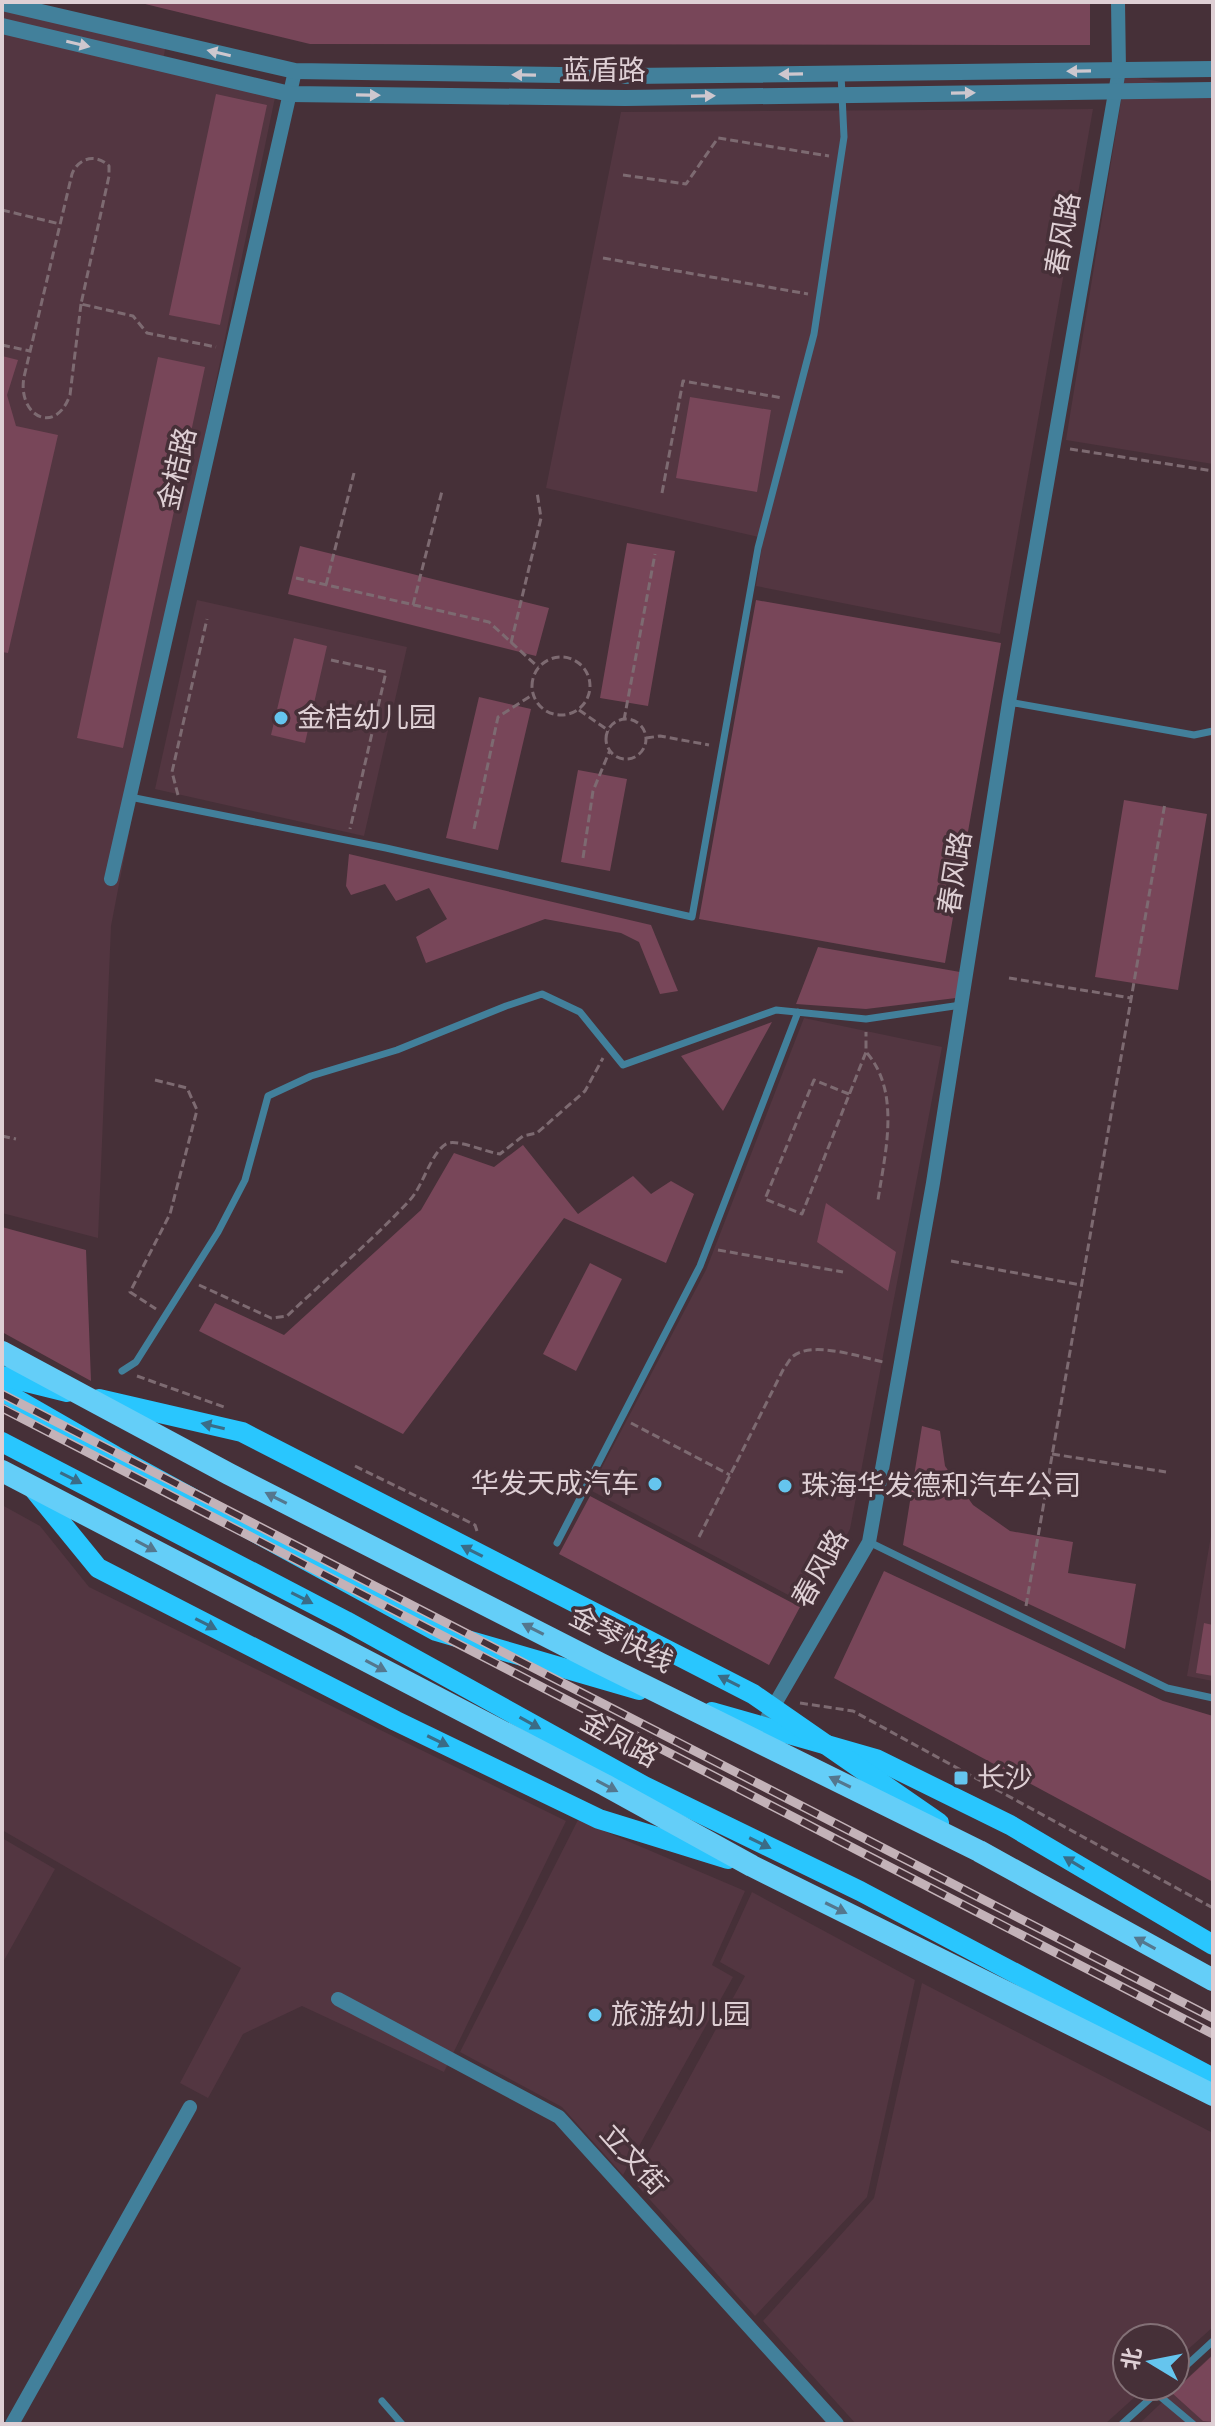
<svg xmlns="http://www.w3.org/2000/svg" width="1215" height="2426" font-family="'Sofia Sans Condensed','Noto Sans SC',sans-serif">
<style>
.built{fill:#533641}
.green{fill:#784659}
.lines{fill:none;stroke-linecap:round;stroke-linejoin:round}
.path{stroke:#7d6a71;stroke-width:3;stroke-dasharray:8 4;stroke-linecap:butt}
.service{stroke:#42809b;stroke-width:7}
.minor{stroke:#42809b;stroke-width:14}
.tertiary{stroke:#42809b;stroke-width:16}
.primary{stroke:#29c6fe;stroke-width:20}
.rail-casing{stroke:#c3b2b8;stroke-width:9}
.rail{stroke:#463038;stroke-width:6;stroke-dasharray:18;stroke-linecap:butt}
.primary-bridge{stroke:#29c6fe;stroke-width:20}
.trunk-bridge{stroke:#64cef8;stroke-width:22}
.oneway{fill:#cec7ce}
.oneway2{fill:#3a6c87}
.oneway3{fill:#54778e}
.poi-dot{fill:#65c5ee;stroke:#463038;stroke-width:3}
.labels{text-anchor:middle;dominant-baseline:central;stroke-width:7;stroke-linejoin:round;paint-order:stroke}
.street-label{font-size:28px;fill:#decfd4;stroke:#463038}
.poi-label{font-size:28px;fill:#decfd4;stroke:#463038;text-anchor:start}
</style>
<rect width="100%" height="100%" fill="#463038"/>
<path class="built" d="M2,2L167,38L163,61L277,88L210,410L111,926L98,1238L2,1213Z
M1125,76L1213,90V464L1066,440Z
M1093,109L1000,634L756,586L763,538L546,488L621,112Z
M197,600L407,647L364,836L155,789Z
M804,1018L942,1047L850,1529L809,1606L590,1490L706,1270Z
M2,1505L40,1526L89,1587L566,1821L444,2072L302,2006L243,2034L208,2098L180,2083L241,1968L2,1830Z
M1213,1524V1681L1187,1676Z
M578,1820L745,1891L712,1965L733,1977L623,2175L562,2107L460,2052Z
M2,1838L55,1869L2,1964Z
M752,1892L915,1980L867,2197L755,2316L633,2181L745,1976L720,1962Z
M922,1983L1213,2133V2327L1175,2361V2338H1127V2386H1147L1105,2424H856L763,2321L874,2198Z
M1213,2354V2424H1139Z"/>
<path class="green" d="M137,2H1090V45L310,44Z
M216,94L267,105L220,325L169,315Z
M2,356L18,360L7,395L16,426L58,435L8,653L2,652Z
M158,357L205,367L123,748L77,738Z
M690,397L771,410L757,492L676,478Z
M627,543L675,551L648,706L600,698Z
M300,546L549,608L536,656L288,594Z
M756,600L1001,643L945,963L699,919Z
M294,638L327,646L305,743L271,735Z
M479,697L531,709L498,850L446,838Z
M578,770L627,779L610,871L561,862Z
M1124,800L1207,814L1178,990L1095,977Z
M349,854L651,925L678,991L660,994L639,942L621,933L545,919L426,963L416,937L447,919L429,888L396,901L385,884L351,895L346,886Z
M818,947L960,972L956,998L866,1009L796,1004Z
M772,1022L723,1111L681,1056Z
M523,1145L578,1214L633,1176L651,1194L671,1181L694,1194L666,1263L564,1218L403,1434L199,1331L215,1303L284,1335L421,1210L454,1153L494,1167Z
M826,1203L896,1252L888,1291L817,1242Z
M2,1227L86,1250L91,1381L2,1332Z
M590,1263L622,1279L576,1371L543,1354Z
M922,1426L940,1431L945,1466L973,1505L1010,1531L1073,1542L1068,1573L1136,1584L1125,1649L903,1545Z
M590,1496L800,1607L769,1665L559,1554Z
M884,1571L1163,1701L1213,1716V1882L834,1678Z
M1204,1623L1213,1625V1676L1196,1673Z
M1213,2355V2422L1203,2421L1172,2393Z"/>
<g class="lines">
<path class="path" d="M623,175L686,184L718,138L829,156
M2,210L60,224
M603,258L808,294
M81,304L70,395C55,437 17,415 24,377L72,174C78,158 96,153 109,166V176L81,304L133,316L147,333L216,347
M2,345L30,351
M1070,449L1213,471
M662,493L683,381L783,398
M296,578L489,622L538,667
M326,585L354,473
M413,605L442,491
M511,643L541,518L537,492
M532 686a29 29 0 1 1 58 0a29 29 0 1 1-58 0Z
M331,660L386,672L350,829
M579,710L609,731
M606 739a20 20 0 1 1 40 0a20 20 0 1 1-40 0Z
M624,720L655,554
M646,738L660,736L709,745
M178,795L172,772L207,619
M474,829L498,717L532,695
M583,858L593,791L610,750
M1009,978L1131,998
M867,1053C901,1093 885,1153 878,1200
M155,1080L187,1088L197,1110L170,1214L130,1292L156,1309
M849,1094L814,1080L765,1199L802,1214L866,1052V1032
M2,1136L16,1139
M718,1250L843,1272
M951,1261L1081,1285
M199,1285L271,1318L287,1316C327,1278 371,1242 409,1201C423,1187 430,1154 446,1144C456,1138 488,1153 500,1154L523,1136L537,1133L585,1091L603,1058
M137,1376L224,1407
M631,1423L730,1475
M1052,1454L1166,1472
M355,1466L475,1525L477,1531
M699,1537L784,1368C787,1365 789,1360 792,1357C811,1340 860,1357 883,1362
M1026,1606L1165,803
M800,1703L853,1711L1213,1908"/>
<path class="service" d="M1009,702L1194,735L1213,731
M130,797L386,848L692,917L758,548L814,334L844,137L841,74
M122,1371L136,1362L218,1232L245,1180L268,1096L311,1076L397,1050L506,1006L542,994L580,1012L623,1065L776,1010L866,1019L961,1005
M869,1542L1167,1688L1213,1698
M557,1543L700,1266L798,1012
M1175,2376L1213,2341
M1156,2393L1193,2424
M382,2401L402,2424
M1122,2424L1164,2386"/>
<path class="minor" d="M111,879L295,71
M768,1716L869,1542L933,1183L1009,702L1119,70L1118,2
M338,1999L559,2117L837,2424
M12,2424L190,2107"/>
<path class="tertiary" d="M2,3L295,71L630,76L1213,69
M2,26L290,94L625,98L1213,90"/>
<path class="primary" d="M2,1391L115,1456L436,1631L639,1690
M2,1442L346,1621L644,1786L860,1891L1213,2078
M32,1487L98,1568L396,1721L599,1819L728,1859
M712,1712L876,1759L1010,1825L1213,1945"/>
<g class="rail-casing">
<path id="rail" d="M2,1394L1213,2018
M2,1408L1213,2034"/>
</g>
<use href="#rail" class="rail"/>
<path class="primary-bridge" d="M2,1376L67,1392
M99,1399L242,1432L753,1694L939,1823"/>
<path class="trunk-bridge" d="M2,1352L229,1474L601,1664L979,1851L1213,1980
M2,1471L605,1785L752,1866L1213,2095"/>
</g>
<defs><path id="oneway-solid" d="M-6-.8H1V-3.2L6.5 0L1 3.2V.8H-6Z" transform="scale(2)"/></defs>
<g class="oneway">
<use href="#oneway-solid" transform="translate(78 44) rotate(13)"/>
<use href="#oneway-solid" transform="translate(219 53) rotate(-167)"/>
<use href="#oneway-solid" transform="translate(1079 71) rotate(179)"/>
<use href="#oneway-solid" transform="translate(791 74) rotate(179)"/>
<use href="#oneway-solid" transform="translate(524 75) rotate(-179)"/>
<use href="#oneway-solid" transform="translate(963 93) rotate(-1)"/>
<use href="#oneway-solid" transform="translate(368 95) rotate(1)"/>
<use href="#oneway-solid" transform="translate(703 96) rotate(-1)"/>
</g>
<g class="oneway2">
<use href="#oneway-solid" transform="translate(213 1426) rotate(-167)"/>
<use href="#oneway-solid" transform="translate(71 1478) rotate(27)"/>
<use href="#oneway-solid" transform="translate(472 1551) rotate(-153)"/>
<use href="#oneway-solid" transform="translate(302 1598) rotate(27)"/>
<use href="#oneway-solid" transform="translate(206 1624) rotate(27)"/>
<use href="#oneway-solid" transform="translate(729 1681) rotate(-153)"/>
<use href="#oneway-solid" transform="translate(530 1723) rotate(29)"/>
<use href="#oneway-solid" transform="translate(438 1741) rotate(26)"/>
<use href="#oneway-solid" transform="translate(760 1843) rotate(26)"/>
<use href="#oneway-solid" transform="translate(1074 1863) rotate(-149)"/>
</g>
<g class="oneway3">
<use href="#oneway-solid" transform="translate(276 1498) rotate(-153)"/>
<use href="#oneway-solid" transform="translate(146 1546) rotate(28)"/>
<use href="#oneway-solid" transform="translate(533 1629) rotate(-153)"/>
<use href="#oneway-solid" transform="translate(376 1666) rotate(28)"/>
<use href="#oneway-solid" transform="translate(840 1782) rotate(-154)"/>
<use href="#oneway-solid" transform="translate(607 1786) rotate(28)"/>
<use href="#oneway-solid" transform="translate(836 1908) rotate(26)"/>
<use href="#oneway-solid" transform="translate(1145 1943) rotate(-151)"/>
</g>
<g class="poi-dot">
<circle cx="281" cy="718" r="8"/>
<circle cx="655" cy="1484" r="8"/>
<circle cx="785" cy="1486" r="8"/>
<rect x="953" y="1770" width="16" height="16" rx="4"/>
<circle cx="595" cy="2015" r="8"/>
</g>
<g class="labels">
<g class="street-label">
<text x="604" y="71">蓝盾路</text>
<text transform="translate(1064 234) rotate(-80)">春风路</text>
<text transform="translate(178 469) rotate(-77)">金桔路</text>
<text transform="translate(956 873) rotate(-81)">春风路</text>
<text transform="translate(821 1569) rotate(-61)">春风路</text>
<text transform="translate(621 1640) rotate(27)">金琴快线</text>
<text transform="translate(619 1740) rotate(29)">金凤路</text>
<text transform="translate(633 2160) rotate(48)">立文街</text>
</g>
<g class="poi-label">
<text x="297" y="718">金桔幼儿园</text>
<text x="639" y="1484" text-anchor="end">华发天成汽车</text>
<text x="801" y="1486">珠海华发德和汽车公司</text>
<text x="977" y="1778">长沙</text>
<text x="611" y="2015">旅游幼儿园</text>
</g>
</g>
<rect width="1215" height="2426" fill="none" stroke="#decfd4" stroke-width="8"/>
<g transform="translate(1151 2362) rotate(280)"><circle r="38" fill="#463038" stroke="#837076" stroke-width="2"/>
<path d="M0-6L14 30L0 20L-14 30Z" fill="#65c5ee"/>
<text y="-12" font-size="22" font-weight="bold" text-anchor="middle" fill="#decfd4">北</text>
</g>
</svg>
